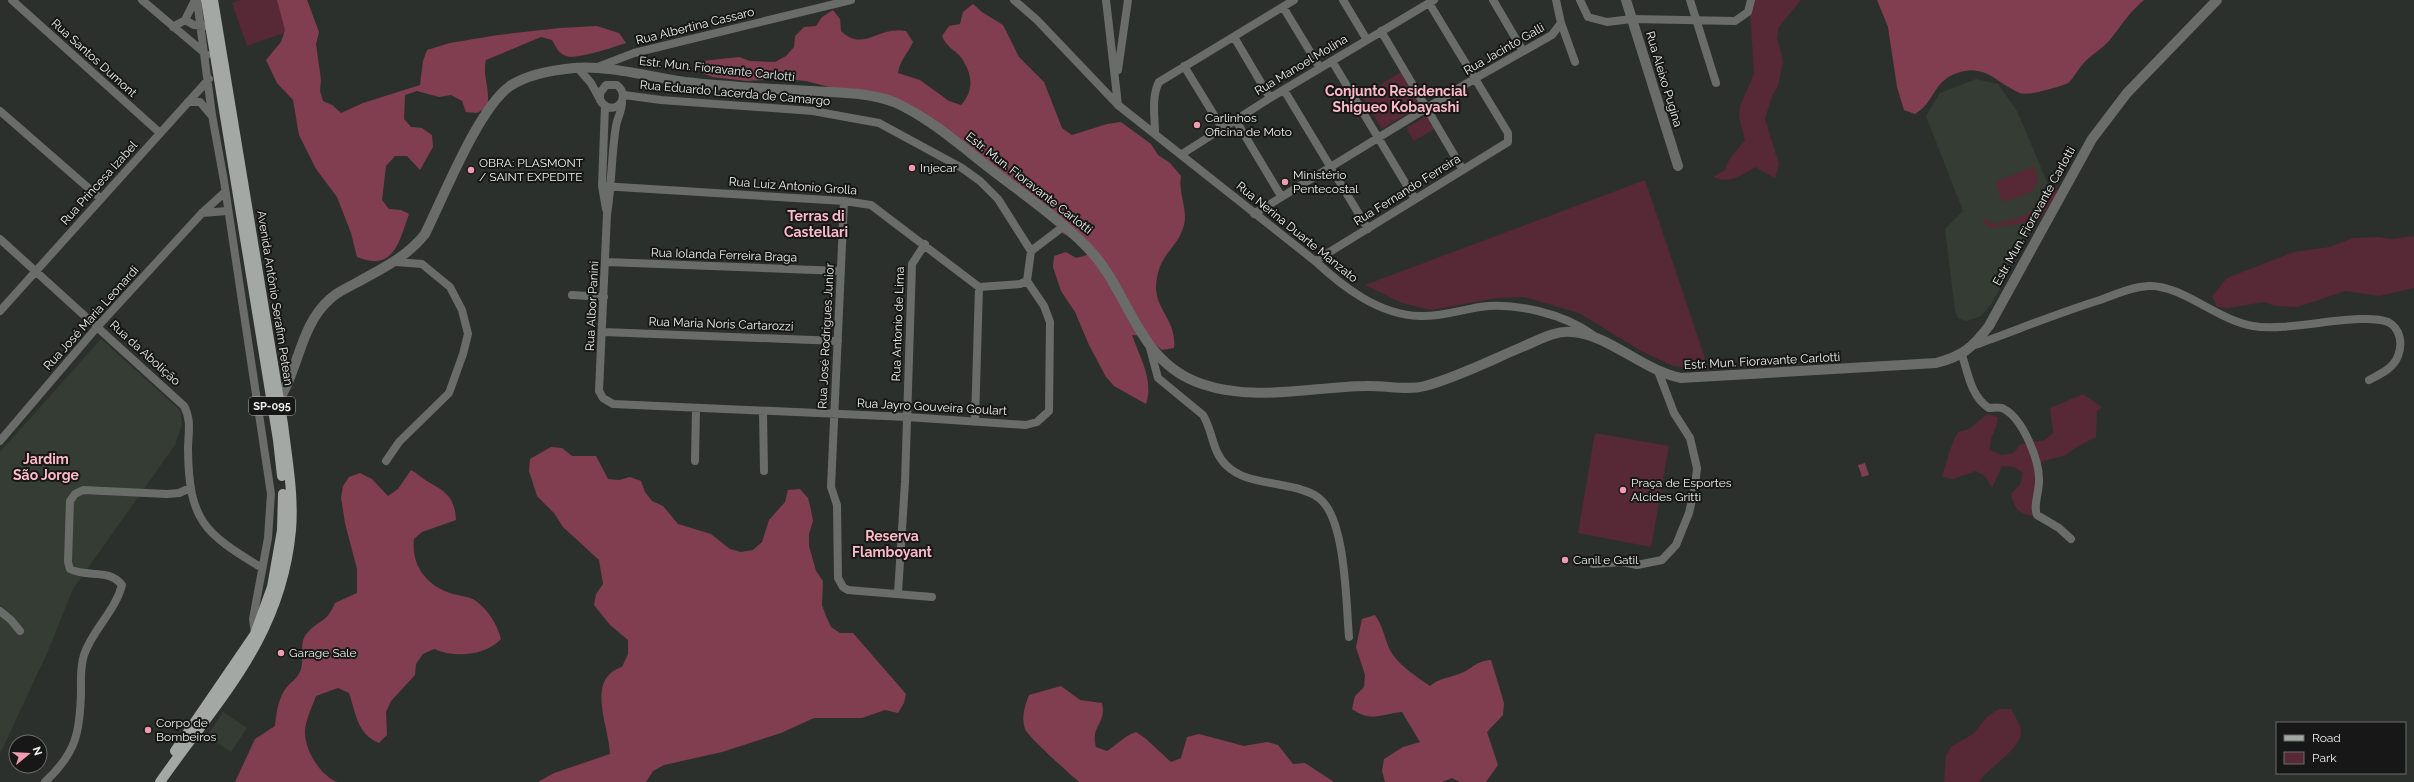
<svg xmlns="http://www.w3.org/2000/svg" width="2414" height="782" font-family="Raleway,sans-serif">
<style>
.built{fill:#343c34}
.green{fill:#572835}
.forest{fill:#813e50}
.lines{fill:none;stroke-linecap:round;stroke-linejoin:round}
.minor{stroke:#6a6c6a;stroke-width:8}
.tertiary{stroke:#6a6c6a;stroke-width:10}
.primary{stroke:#a4a8a4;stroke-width:10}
.poi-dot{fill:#f29aaf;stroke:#161716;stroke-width:1.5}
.labels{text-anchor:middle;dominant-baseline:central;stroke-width:4;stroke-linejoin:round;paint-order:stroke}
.shield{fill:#161716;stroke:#acaeac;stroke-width:1}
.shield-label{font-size:11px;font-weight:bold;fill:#ecefec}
.street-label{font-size:12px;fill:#ecefec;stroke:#161716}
.poi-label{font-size:12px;fill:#ecefec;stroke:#161716;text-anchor:start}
.quarter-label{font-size:14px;font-weight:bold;fill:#febac9;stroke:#161716}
</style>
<rect width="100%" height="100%" fill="#2c302c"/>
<path class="built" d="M1976,79L1998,84L2017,111L2052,194L1992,303L1981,316L1966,321L1958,318L1955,311L1945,229L1963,211L1926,116L1940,93Z
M101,339L180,410L182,425L175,445L73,589L48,651L0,754V452Z
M223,712L247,728L231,752L207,736Z"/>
<path class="green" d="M240,0H291L301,27L247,46L232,3Z
M1752,0H1801L1779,27L1777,38L1783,61L1778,86L1772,96L1765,119L1779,164L1775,178L1755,167C1741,176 1730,184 1713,177L1725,170L1729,160L1745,140L1739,117L1740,106L1754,74L1750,12Z
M1401,72L1421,105L1382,129L1362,96Z
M1426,116L1434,129L1414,141L1406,128Z
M2034,166C2045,195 2026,193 2003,202L1995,182Z
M1645,180L1709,370L1673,366L1641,351L1579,313L1524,297L1497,298L1431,310L1402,303L1365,285Z
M2052,187L2059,191L2039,221L1990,228L1983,221V218L1994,224C2025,217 2035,214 2052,187Z
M2414,236V288L2379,296L2345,291L2298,307L2275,306L2264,302L2228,308L2217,307L2212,296L2227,278L2294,252L2330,247L2353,238L2378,237L2390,239Z
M2083,394L2102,407L2097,411L2096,437L2075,448L2066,455L2043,461L2037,470L2035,516C2020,515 2014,509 2011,494L2020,485L2023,473L2014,467L2002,466L1992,488L1986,477L1976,471L1953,479L1942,477C1947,462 1950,445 1958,432L1969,429L1987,414L1998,417C1997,431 1989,436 1990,450L2001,455L2013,453L2021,444L2045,440L2053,433L2050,408Z
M1595,433L1669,446L1651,547L1578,533Z
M1999,709H2011C2014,715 2021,724 2021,732C2020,751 1988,767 1979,782H1944L1946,755L1952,746L1973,734L1988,716Z"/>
<path class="forest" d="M277,0H307L319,32L316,44L321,80L320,91L323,101L332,105L341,113L363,103L420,85L423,61L427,50L450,43L498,35L560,28L597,26L619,33L626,43C614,47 576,60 566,56C558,53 556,47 552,40L541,37L486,60C482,78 491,89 487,107L477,113L466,112L462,101L451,95L439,97L417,91L405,95L404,119L411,127L422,128L432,135L433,147L420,170L407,156H395L386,166L382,200L389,209L401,210L409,214C399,242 394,272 357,257L351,233L337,197L316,169L299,135L293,100L277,83L266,60L281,42L285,30Z
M1877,0H2144C2129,12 2120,28 2108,42C2101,50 2090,55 2083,64C2078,69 2074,78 2068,83C2060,87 2028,96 2020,93C1997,84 1986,63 1957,73C1932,82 1936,101 1915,114L1904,110L1897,87L1888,27Z
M973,4L982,12L1003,25L1019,57L1044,82L1062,128L1072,135L1107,124L1121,122L1151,144L1158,155L1170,163L1181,176C1178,193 1188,210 1184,225C1177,251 1157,253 1156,288C1156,309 1177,322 1174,348L1162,350L1144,336L1132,335C1140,358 1154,380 1146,404L1114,386L1106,377L1089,345L1075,312L1061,291L1053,267L1054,256L1066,252L1076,258L1087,255L1072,238L1062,233L1057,222L902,106L806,81L784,79L747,81L713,77L702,73L703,61L739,57L750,61L775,62L786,56L794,47L795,36L804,27L816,26L822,17L833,10L840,19L841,31C864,53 878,25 906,31L913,42C908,53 900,60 898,73L920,80L949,101L961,105C973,92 973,77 964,62C958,50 949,51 942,36L949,26L960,24L963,12Z
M551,447L562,448L572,456H596L608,479L619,480L630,477L641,481L645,492L652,501L663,506L678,524L711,534L730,549L741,552L753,550L762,542L769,520L785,502L788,490L800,489L808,498L811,510L813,521L809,534V546L816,571L823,581L822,605L826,616L831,627L840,633H853L906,694L904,703L898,713L885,710L862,718H814L781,733L722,752L664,765L653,771L646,782H538L554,773L610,754C609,726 585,679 622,667L628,654V640L610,625L594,605L596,594L603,584L599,560L563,527L554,513L537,496L529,471L530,459Z
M1865,463L1869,475L1862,477L1858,465Z
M411,470C418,474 424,480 432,484C448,493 455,500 456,520L422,532L414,539C411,565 426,585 450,593C458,596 469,596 476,601C489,611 497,624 501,639C485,656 455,658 434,649L423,654L416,664L415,675L391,701L386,712L387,735L379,743C357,734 356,713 349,693L338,688L316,696C312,707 305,721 305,732C305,751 320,775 337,782H235L255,739L275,726C276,715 278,701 284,691C288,684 297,679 300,672C305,661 299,645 305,636C316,620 326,625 335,603L357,593V569L345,523L341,498L343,486L349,477L360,473L372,479L388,496L398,489Z
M1375,615C1383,626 1384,637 1390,650C1397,664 1417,677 1430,686C1440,678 1448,678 1459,674C1473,669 1475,661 1491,660L1504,703L1503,715L1487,732L1498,765L1486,782H1460L1452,778L1442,782H1385L1382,771L1384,759L1403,747L1420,742L1402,712C1380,714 1372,723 1352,709L1355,696L1364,687L1365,675L1356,647L1362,619Z
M1061,686L1080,700L1102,703C1107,724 1090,725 1096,747L1107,751C1118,744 1124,736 1136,732L1145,738L1171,762L1181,758L1187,737L1199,734L1244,746L1267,742L1278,745L1293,764L1305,763L1334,782H1079C1068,772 1030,739 1025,729C1021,718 1025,705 1029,695Z"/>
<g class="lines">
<path class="minor" d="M12,0L160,133
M142,0L207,55
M197,0L212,115L224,181L271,494L268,538L253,619L255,634
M1014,0L1037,20L1118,105L1315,261C1343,287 1379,315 1420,316C1440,317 1461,310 1480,307C1516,302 1564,314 1593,335
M1106,0L1118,105
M1343,0L1367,40
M1493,0L1523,51
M1580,0L1588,17L1607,22L1632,19L1735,21L1748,12L1751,0
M1690,0L1716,83
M1283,7L1320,68
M185,20L194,25L206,26
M1561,23L1575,62
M173,27L185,20L195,0
M1381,31L1463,170
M1234,37L1270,98
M1332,61L1415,199
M1184,66L1222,128
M577,67L591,83L602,103C615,117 632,97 617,85H606L600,93V100
M595,68L634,53L851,0
M1118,70L1128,0
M1284,90L1368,229
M624,95L661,100L813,111L879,123L962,168L980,181L998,199L1031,251
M188,102H200L211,115
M622,102C622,112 617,118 616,126C611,156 612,185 607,214L599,391L603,398L613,404L907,417L1026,425L1037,422L1049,411L1050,322L1044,306L1027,281L1031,251L1064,226
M605,106L602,186L606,209
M0,111L101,199
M1235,119L1281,196
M1155,134C1155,118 1151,97 1159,82L1294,0
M1182,154L1270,98L1434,0
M602,186L844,201L871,205L979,287L1020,284L1027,281
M844,201L831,487L837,505L838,578L843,587L848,590L932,597
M202,213L227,211
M1254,214L1474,79L1552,35L1561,23L1556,0
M0,239L184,406C192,421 188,433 188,450C189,521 204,533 262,568
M1315,261L1508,142V133L1429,3
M606,262L841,271
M572,295L604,297
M0,311L209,79
M603,332L838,341
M1975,345C2017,330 2058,313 2100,300C2116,294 2132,287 2149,286C2182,285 2217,320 2253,326C2280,331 2327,320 2358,319C2367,319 2379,318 2388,322C2400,328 2403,343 2398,356C2393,369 2380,374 2369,380
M1150,348L1158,378L1203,415C1213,431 1212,452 1226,465C1242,481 1265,481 1286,486C1297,488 1311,491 1320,499C1346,520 1346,604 1349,637
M1962,355C1968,373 1971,397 1989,408C1993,408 2000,406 2004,409C2023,419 2040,461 2039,482C2039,492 2033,506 2037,515L2059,528L2071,539
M763,411L764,471
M975,421L979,287
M0,441L98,326L202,213L224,193
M386,461L399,442L449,393L463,354L468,334L462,310L450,287L422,264L396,262
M695,461L696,408
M1593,564L1623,562L1637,565L1662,560L1676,545L1689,513L1695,487L1697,468L1690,438L1674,413L1658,371
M898,593L905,482L912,264L925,244
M0,611L11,620L20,631
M45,782C76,753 80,733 81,692C81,679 80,667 84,655C92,630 115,612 122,585C109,568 87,578 70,569L68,562L70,501L75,494L83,490L167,494L179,493L190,488"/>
<path class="tertiary" d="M1626,0L1678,166
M276,404C299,372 299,326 330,299C337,292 347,288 356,283C381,269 407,257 425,234C444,196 478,109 510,86C528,74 553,70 574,68C607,65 652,77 685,82C727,87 770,89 812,91C839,93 868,92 894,102C930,118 961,146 992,170C1023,194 1057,217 1085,245C1131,290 1135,362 1202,384C1254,402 1312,387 1365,386C1385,385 1406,391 1425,386C1458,377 1491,360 1522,347C1537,341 1555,330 1572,332C1608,334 1644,371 1681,378L1936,363C1963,356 1972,348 1989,326L2092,139L2127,93L2217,0"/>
<path class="primary" d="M206,0L278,440L282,476
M175,751L255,634L272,587L282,530L283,494
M160,782C219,698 281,638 291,530C294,495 287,458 283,424L213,0"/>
</g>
<g class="poi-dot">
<circle cx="1197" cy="125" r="4"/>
<circle cx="912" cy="168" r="4"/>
<circle cx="471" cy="170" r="4"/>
<circle cx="1285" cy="182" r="4"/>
<circle cx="1623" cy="490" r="4"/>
<circle cx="1565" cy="560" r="4"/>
<circle cx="281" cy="653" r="4"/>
<circle cx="148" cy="730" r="4"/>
</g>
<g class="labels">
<rect class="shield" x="249" y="397" width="46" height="18" rx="3"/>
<g class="shield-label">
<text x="272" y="406">SP-095</text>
</g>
<g class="street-label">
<text transform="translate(695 26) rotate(-14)">Rua Albertina Cassaro</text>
<text transform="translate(1504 49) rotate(-30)">Rua Jacinto Galli</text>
<text transform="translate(94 58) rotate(42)">Rua Santos Dumont</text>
<text transform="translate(1301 65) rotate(-31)">Rua Manoel Molina</text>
<text transform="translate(717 69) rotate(6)">Estr. Mun. Fioravante Carlotti</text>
<text transform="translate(1664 79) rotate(73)">Rua Aleixo Pugina</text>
<text transform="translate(735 93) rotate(5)">Rua Eduardo Lacerda de Camargo</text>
<text transform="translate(99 183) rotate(-48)">Rua Princesa Izabel</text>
<text transform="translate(1029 183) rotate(38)">Estr. Mun. Fioravante Carlotti</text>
<text transform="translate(793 186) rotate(4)">Rua Luiz Antonio Grolla</text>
<text transform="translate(1407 190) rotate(-32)">Rua Fernando Ferreira</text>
<text transform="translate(2034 216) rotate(-61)">Estr. Mun. Fioravante Carlotti</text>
<text transform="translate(1297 232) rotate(39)">Rua Nerina Duarte Manzato</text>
<text transform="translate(724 255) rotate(2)">Rua Iolanda Ferreira Braga</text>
<text transform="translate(275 298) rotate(81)">Avenida Antônio Serafim Petean</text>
<text transform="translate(592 306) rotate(-87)">Rua Albor Panini</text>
<text transform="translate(91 318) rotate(-48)">Rua José Maria Leonardi</text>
<text transform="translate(721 324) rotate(2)">Rua Maria Noris Cartarozzi</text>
<text transform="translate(898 324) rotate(-88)">Rua Antonio de Lima</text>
<text transform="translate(826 336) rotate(-87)">Rua José Rodrigues Junior</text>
<text transform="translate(145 353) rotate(42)">Rua da Abolição</text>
<text transform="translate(1762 361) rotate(-3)">Estr. Mun. Fioravante Carlotti</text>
<text transform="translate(932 407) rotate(3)">Rua Jayro Gouveira Goulart</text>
</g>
<g class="poi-label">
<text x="1205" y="118">Carlinhos<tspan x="1205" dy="14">Oficina de Moto</tspan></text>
<text x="479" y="163">OBRA: PLASMONT<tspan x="479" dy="14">/ SAINT EXPEDITE</tspan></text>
<text x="920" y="168">Injecar</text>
<text x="1293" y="175">Ministério<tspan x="1293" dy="14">Pentecostal</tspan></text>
<text x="1631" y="483">Praça de Esportes<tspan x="1631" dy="14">Alcides Gritti</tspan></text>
<text x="1573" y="560">Canil e Gatil</text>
<text x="289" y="653">Garage Sale</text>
<text x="156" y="723">Corpo de<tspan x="156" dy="14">Bombeiros</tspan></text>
</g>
<g class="quarter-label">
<text x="1396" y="91">Conjunto Residencial<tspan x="1396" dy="16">Shigueo Kobayashi</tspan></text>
<text x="816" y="216">Terras di<tspan x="816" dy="16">Castellari</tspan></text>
<text x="46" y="459">Jardim<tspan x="46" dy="16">São Jorge</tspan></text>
<text x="892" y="536">Reserva<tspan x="892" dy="16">Flamboyant</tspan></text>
</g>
</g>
<rect x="2276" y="722" width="130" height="52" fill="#161716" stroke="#6c6d6c"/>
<rect x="2284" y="735" width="20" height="6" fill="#a4a8a4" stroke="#6c6d6c"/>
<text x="2312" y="742" font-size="12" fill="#ecefec">Road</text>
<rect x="2284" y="752" width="20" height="12" fill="#572835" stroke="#6c6d6c"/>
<text x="2312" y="762" font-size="12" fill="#ecefec">Park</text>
<g transform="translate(28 754) rotate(72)"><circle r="19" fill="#161716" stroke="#6c6d6c"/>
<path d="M0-3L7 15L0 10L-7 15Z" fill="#f29aaf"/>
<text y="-6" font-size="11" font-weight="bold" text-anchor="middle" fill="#ecefec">N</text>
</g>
</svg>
